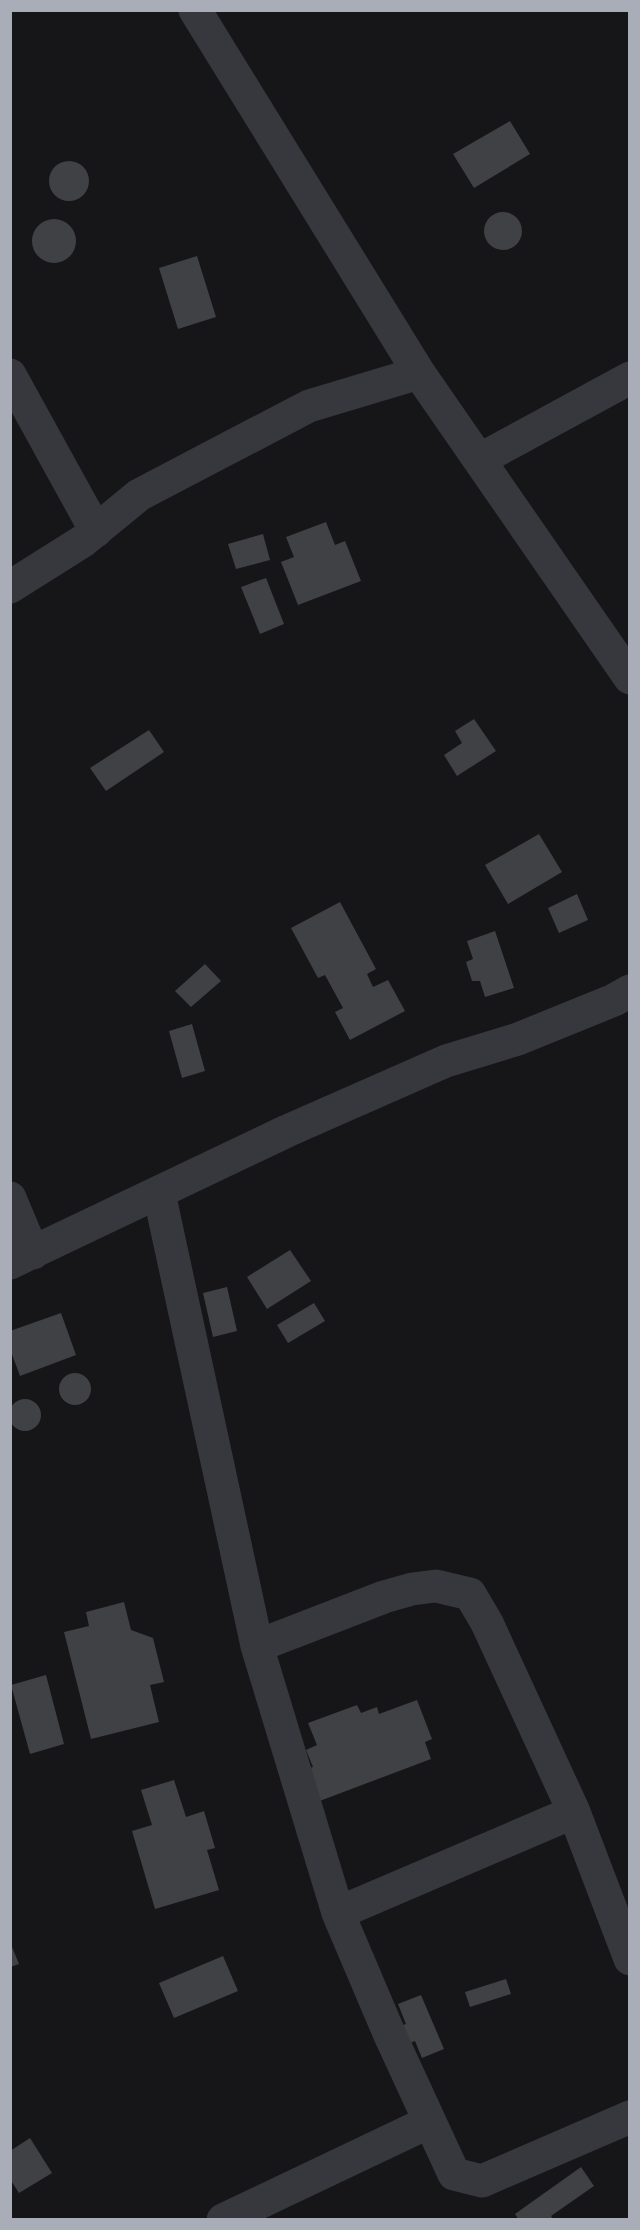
<svg xmlns="http://www.w3.org/2000/svg" width="640" height="2230" font-family="'PT Sans Narrow',sans-serif">
<style>
.building{fill:#404145}
.lines{fill:none;stroke-linecap:round;stroke-linejoin:round}
.minor{stroke:#37383d;stroke-width:33}
</style>
<rect width="100%" height="100%" fill="#161618"/>
<path class="building" d="M510,121L530,154L474,188L453,154Z
M49 181a20 20 0 1 1 40 0a20 20 0 1 1-40 0Z
M484 231a19 19 0 1 1 38 0a19 19 0 1 1-38 0Z
M32 241a22 22 0 1 1 44 0a22 22 0 1 1-44 0Z
M197,256L216,317L178,329L159,268Z
M326,522L335,545L345,541L361,581L298,605L281,562L294,557L286,537Z
M263,534L270,560L236,569L228,544Z
M266,578L284,624L260,634L241,587Z
M474,719L496,751L457,776L444,755L462,743L455,731Z
M149,730L164,752L106,791L90,768Z
M539,834L562,872L508,904L485,865Z
M577,894L588,920L559,933L548,908Z
M340,902L376,969L367,974L373,987L388,980L405,1011L350,1040L335,1012L343,1008L325,975L318,978L291,928Z
M495,931L514,988L485,997L480,981H472L466,962L473,959L467,941Z
M205,964L221,981L191,1007L175,991Z
M192,1024L205,1071L182,1078L169,1031Z
M290,1250L311,1281L267,1309L247,1277Z
M227,1287L237,1331L213,1337L203,1293Z
M314,1303L325,1321L288,1343L277,1325Z
M61,1313L76,1355L20,1376L10,1349V1331Z
M59 1389a16 16 0 1 1 32 0a16 16 0 1 1-32 0Z
M9 1415a16 16 0 1 1 32 0a16 16 0 1 1-32 0Z
M124,1602L131,1630L153,1638L164,1682L150,1685L159,1722L91,1739L64,1632L89,1626L86,1612Z
M46,1675L64,1744L30,1754L11,1685Z
M417,1700L432,1739L425,1742L431,1759L317,1802L304,1770L313,1767L306,1750L317,1745L308,1723L357,1705L361,1713L377,1707L379,1714Z
M174,1780L186,1817L204,1811L215,1848L207,1850L219,1890L155,1909L132,1831L152,1825L141,1790Z
M10,1942L19,1964L10,1967Z
M223,1956L238,1991L174,2018L159,1983Z
M506,1979L511,1994L470,2007L465,1992Z
M421,1995L444,2049L422,2058L415,2041L403,2046L395,2028L406,2024L398,2004Z
M30,2138L52,2173L19,2193L10,2179V2151Z
M581,2167L594,2186L551,2216L554,2220H519L515,2214Z"/>
<g class="lines">
<path class="minor" d="M195,10L419,373L630,678
M10,375L96,531
M479,460L630,378
M10,587L83,541L139,495L309,406L419,373
M159,1193L257,1646L338,1913L389,2033L454,2174L482,2181L630,2117
M10,1198L33,1253
M10,1263L287,1131L446,1061L518,1039L614,1000L630,991
M257,1646L384,1597L412,1589L436,1586L470,1594L487,1623L574,1812L630,1959
M338,1913L574,1812
M223,2220L429,2122"/>
</g>
<rect width="640" height="2230" fill="none" stroke="#a8adb8" stroke-width="24"/>
</svg>
